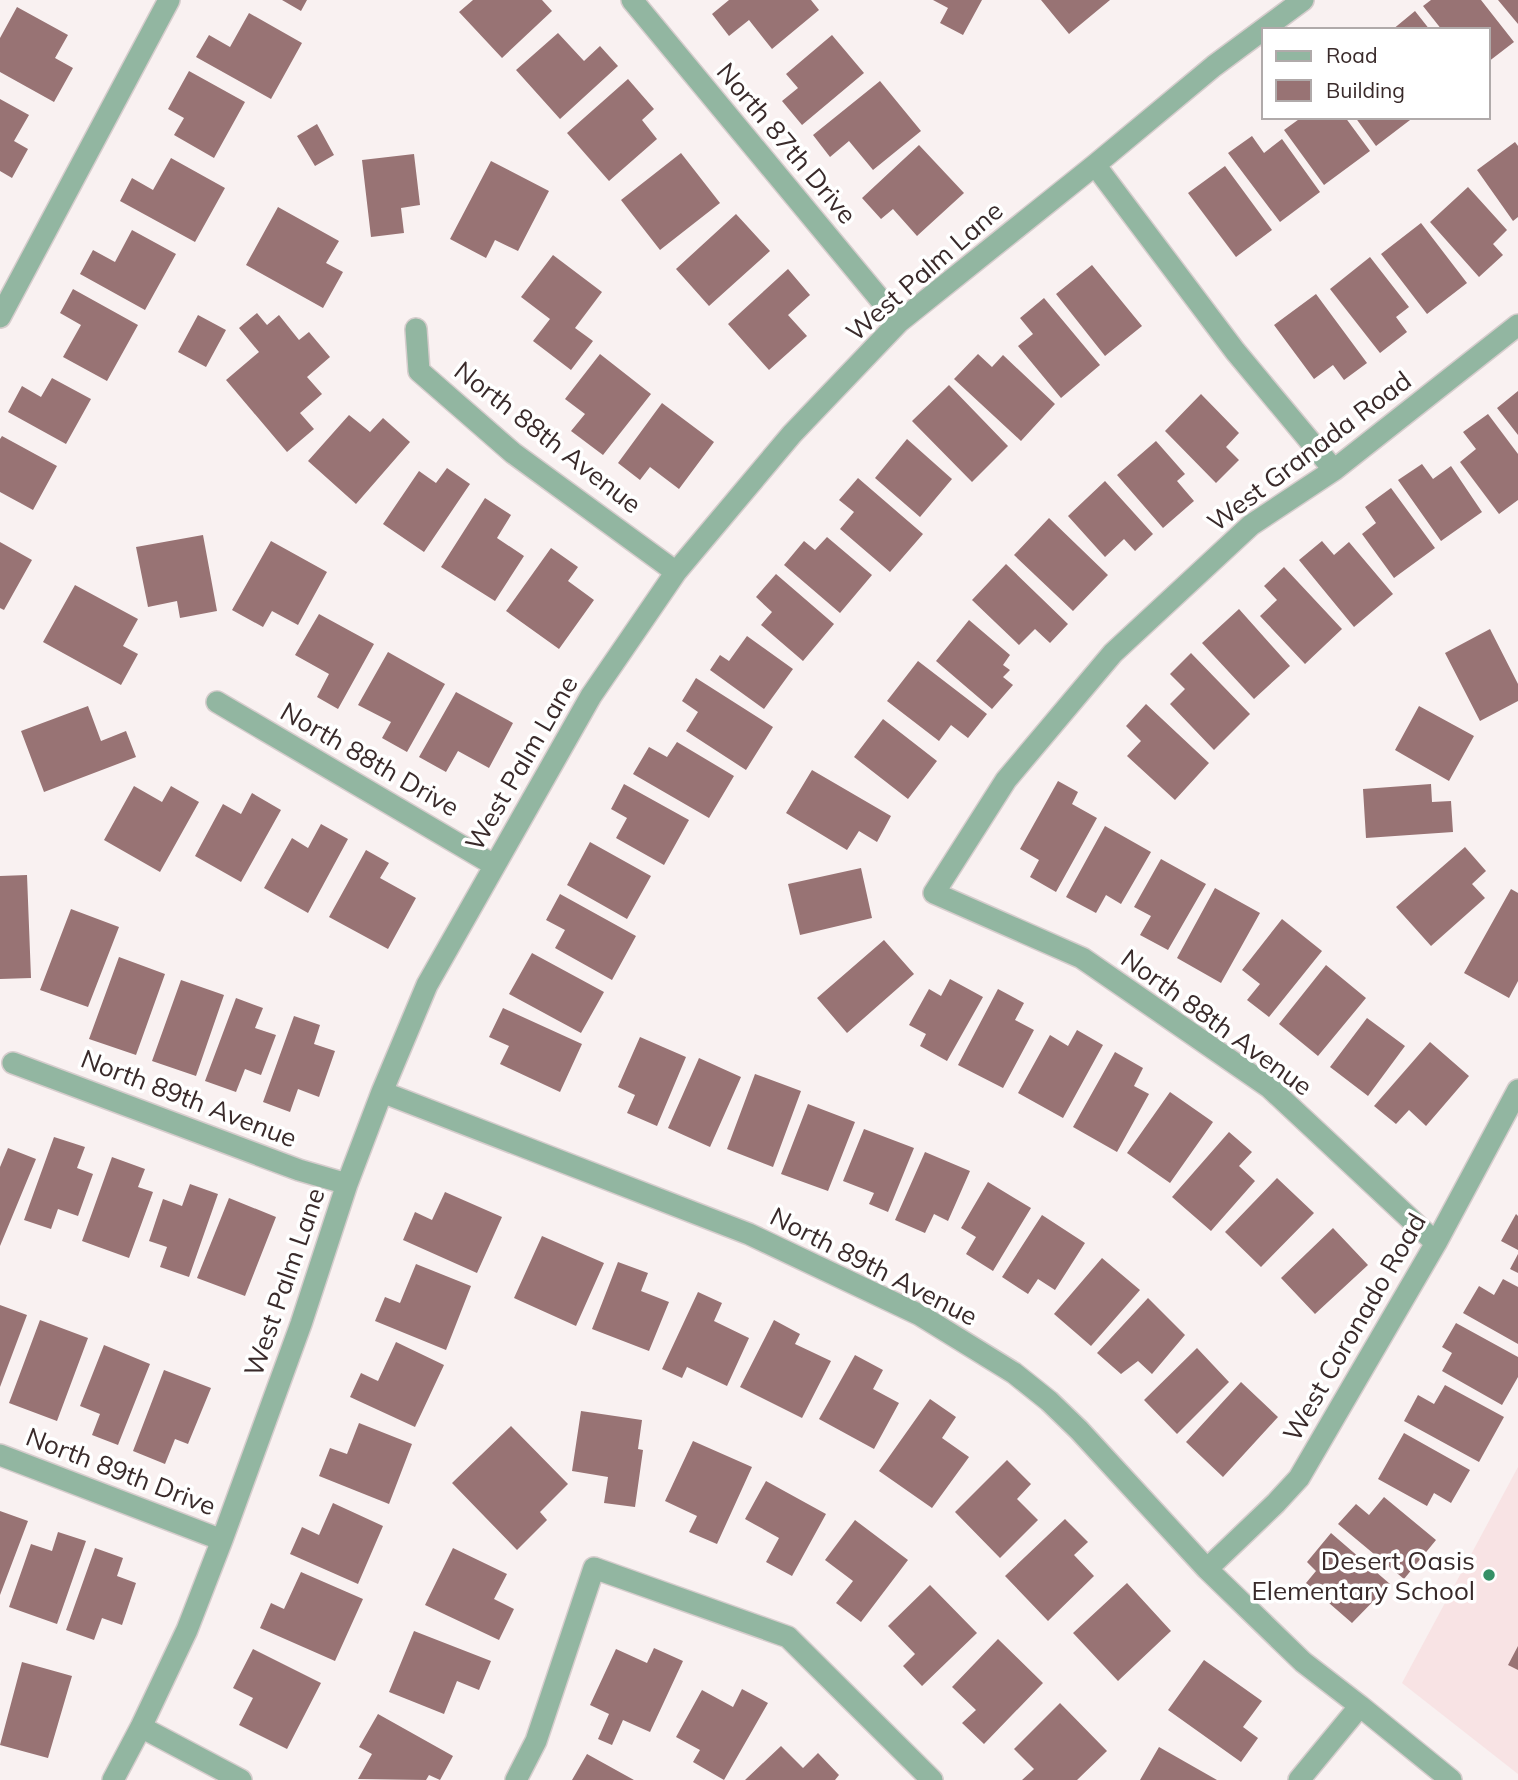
<svg xmlns="http://www.w3.org/2000/svg" width="1518" height="1780" font-family="Mulish,sans-serif">
<style>
.built{fill:#f8e3e4}
.building{fill:#987374}
.lines{fill:none;stroke-linecap:round;stroke-linejoin:round}
.street-casing{stroke:#d6cdcd;stroke-width:24}
.street{stroke:#92b6a1;stroke-width:21}
.poi-dot{fill:#359066;stroke:#fff;stroke-width:2.5}
.labels{text-anchor:middle;dominant-baseline:central;stroke-width:7;stroke-linejoin:round;paint-order:stroke}
.street-label{font-size:26px;fill:#392a2a;stroke:#fff}
.poi-label{font-size:26px;fill:#392a2a;stroke:#fff;text-anchor:end}
</style>
<rect width="100%" height="100%" fill="#f9f1f1"/>
<path class="built" d="M1518,1467V1774L1402,1683Z"/>
<path class="building" d="M282,0H307L301,11Z
M473,0H542L552,11L502,58L459,12Z
M729,0H811L819,10L772,49L749,20L729,36L712,14Z
M933,0H982L963,35L940,23L948,8Z
M1041,0H1110L1069,34Z
M1431,0H1481L1514,42L1488,62V30H1442L1423,6Z
M1498,0H1518V24Z
M17,7L68,35L55,58L73,68L54,102L0,72V38Z
M1415,11L1430,30H1392Z
M249,13L302,43L271,99L196,57L209,35L230,47Z
M558,33L584,61L600,46L618,66L560,119L516,70Z
M832,35L864,73L802,125L782,101L798,88L786,74Z
M189,71L245,102L214,158L174,135L184,118L168,109Z
M628,79L654,109L642,120L657,139L609,181L567,133Z
M880,81L921,131L873,170L849,141L830,157L813,135Z
M0,99L29,115L14,141L28,149L12,178L0,171Z
M1302,117H1345L1370,151L1324,185L1284,130Z
M1355,117H1414L1376,146Z
M317,124L334,155L315,166L297,136Z
M1252,136L1264,153L1282,139L1320,192L1280,222L1228,153Z
M1515,142L1518,146V217L1513,221L1477,170Z
M919,145L964,193L917,236L893,209L881,219L862,198Z
M681,153L720,203L660,250L621,200Z
M414,154L420,205L401,208L404,233L371,237L362,160Z
M171,158L225,188L195,242L120,201L132,178L153,190Z
M491,161L549,191L518,251L495,240L486,258L450,239Z
M1225,166L1272,230L1236,257L1188,193Z
M1468,187L1507,230L1493,244L1503,255L1479,277L1430,222Z
M278,207L339,241L326,263L343,272L323,308L246,265Z
M736,214L770,251L709,306L676,269Z
M1421,223L1467,283L1427,314L1381,254Z
M132,230L176,254L145,310L80,274L93,250L115,262Z
M553,255L602,292L575,328L593,341L571,370L533,341L550,319L521,297Z
M1370,257L1409,307L1396,317L1407,332L1380,353L1330,289Z
M1092,265L1142,326L1105,356L1056,294Z
M788,269L810,295L788,315L807,336L769,370L728,324Z
M73,289L138,325L107,381L63,357L81,325L60,313Z
M1316,294L1367,363L1344,380L1333,365L1314,379L1274,325Z
M1044,298L1100,365L1061,398L1018,346L1033,334L1020,318Z
M257,313L267,325L279,315L299,340L309,332L330,357L307,377L322,394L300,413L314,429L287,452L226,380L259,352L239,328Z
M198,315L226,330L206,367L178,352Z
M600,354L651,394L603,455L571,431L585,414L565,399Z
M978,354L992,367L1003,355L1055,404L1021,441L954,379Z
M52,378L91,399L66,444L8,412L22,386L41,397Z
M949,385L1008,446L972,482L912,421Z
M1518,391V435L1497,408Z
M1201,394L1239,433L1226,447L1239,460L1216,483L1165,431Z
M662,403L714,442L679,489L650,467L640,480L618,463Z
M1488,414L1518,454V500L1499,514L1460,462L1476,449L1463,432Z
M349,415L370,432L383,418L410,442L356,504L308,461Z
M2,436L57,466L33,510L0,492V439Z
M907,439L952,479L920,517L875,478Z
M1156,441L1185,474L1177,481L1194,501L1163,528L1117,475Z
M1422,464L1433,479L1451,466L1482,512L1441,541L1398,480Z
M447,468L470,484L424,552L383,524L419,471L436,483Z
M858,478L923,534L890,572L840,529L854,512L839,500Z
M1105,481L1153,534L1135,551L1124,539L1105,557L1068,516Z
M1391,488L1435,548L1394,578L1362,534L1376,523L1365,507Z
M485,498L511,515L497,538L524,556L495,601L441,567Z
M1049,518L1108,575L1073,611L1014,555Z
M203,535L217,611L180,618L177,601L148,607L136,547Z
M827,537L872,575L840,613L784,565L804,541L815,550Z
M271,541L327,572L298,625L272,611L263,627L232,610Z
M1322,541L1334,555L1349,542L1393,594L1354,627L1299,560Z
M0,542L32,560L4,610L0,608Z
M551,548L578,567L568,581L594,600L559,649L506,611Z
M1006,564L1068,624L1050,643L1035,629L1019,645L972,600Z
M1284,567L1342,629L1305,664L1260,616L1277,600L1264,586Z
M776,574L834,624L803,661L761,625L772,612L756,597Z
M75,585L138,619L123,646L138,654L121,685L43,642Z
M1239,609L1290,666L1254,699L1202,643Z
M319,614L374,644L338,709L317,697L329,674L295,655Z
M969,620L1010,655L1003,665L1010,670L1003,677L1013,685L992,709L936,661Z
M1490,629L1518,684V701L1480,721L1445,653Z
M747,636L793,669L764,709L710,670L720,655L729,661Z
M388,652L445,684L407,752L382,738L391,722L358,705Z
M1191,653L1250,714L1214,750L1170,704L1185,689L1170,674Z
M918,661L987,714L968,738L951,725L939,741L887,701Z
M696,678L773,727L746,770L686,731L698,712L682,701Z
M456,692L513,723L489,768L458,751L446,772L419,757Z
M1146,704L1209,763L1175,800L1127,756L1141,741L1126,726Z
M88,706L101,741L126,731L136,757L44,792L21,731Z
M1419,706L1474,736L1449,781L1395,750Z
M883,719L937,761L908,799L854,757Z
M677,742L734,776L709,818L633,774L649,747L667,757Z
M812,770L891,816L877,842L859,831L847,850L786,813Z
M1058,781L1078,792L1072,804L1097,818L1056,892L1030,877L1039,860L1020,849Z
M624,784L689,820L664,865L616,838L627,818L611,809Z
M1431,784L1432,802L1451,801L1453,832L1366,838L1363,789Z
M134,786L162,802L171,786L199,802L160,872L104,840Z
M252,793L281,810L241,882L195,856L223,804L241,814Z
M321,824L348,839L308,913L264,888L292,838L308,848Z
M1105,826L1151,852L1121,904L1106,895L1096,913L1066,897Z
M590,842L651,876L627,919L567,885Z
M1465,847L1486,871L1472,884L1485,898L1431,946L1396,907Z
M366,850L389,863L380,878L416,898L388,949L329,917Z
M1161,859L1206,884L1168,950L1140,935L1151,916L1134,907Z
M861,868L872,918L800,935L788,884Z
M27,875L31,978L0,979V876Z
M1215,888L1260,913L1221,983L1177,958Z
M1511,889L1518,893V981L1509,998L1464,973Z
M560,894L636,936L612,980L555,948L565,930L546,920Z
M71,909L119,927L88,1007L40,990Z
M1282,919L1322,951L1269,1017L1247,1000L1260,984L1242,970Z
M884,940L914,974L847,1033L817,998Z
M532,953L604,992L581,1033L509,994Z
M119,957L165,974L136,1055L89,1039Z
M1326,965L1366,998L1318,1056L1279,1024Z
M950,979L983,997L947,1061L920,1046L926,1034L909,1025L929,989L941,996Z
M181,980L224,995L196,1076L152,1061Z
M998,989L1024,1003L1015,1020L1034,1030L1003,1088L958,1065Z
M236,998L263,1008L255,1028L276,1035L261,1075L245,1069L236,1092L205,1081Z
M503,1008L582,1044L560,1092L500,1064L509,1046L489,1037Z
M294,1016L320,1025L314,1044L335,1051L319,1097L298,1089L290,1112L263,1102Z
M1367,1018L1405,1046L1368,1096L1330,1067Z
M1077,1030L1103,1045L1063,1118L1018,1093L1050,1035L1068,1046Z
M640,1037L686,1057L657,1126L627,1113L635,1095L618,1087Z
M1430,1042L1469,1076L1426,1126L1409,1110L1396,1124L1374,1106Z
M1115,1052L1143,1068L1134,1086L1149,1094L1117,1152L1073,1127Z
M699,1058L741,1077L710,1147L668,1128Z
M755,1074L801,1091L773,1167L727,1149Z
M1170,1092L1213,1122L1170,1183L1127,1153Z
M808,1104L855,1122L828,1191L781,1174Z
M864,1129L914,1148L888,1212L869,1204L874,1193L843,1181Z
M1229,1132L1252,1152L1239,1166L1255,1181L1211,1231L1172,1197Z
M54,1137L85,1147L77,1168L93,1174L78,1216L58,1209L51,1229L24,1220Z
M8,1148L36,1159L0,1246V1167Z
M925,1152L970,1171L948,1221L934,1214L925,1233L895,1220Z
M112,1157L145,1169L138,1187L153,1192L129,1258L82,1241Z
M1277,1178L1314,1213L1261,1267L1225,1232Z
M988,1182L1031,1208L993,1271L966,1254L976,1237L961,1228Z
M190,1184L218,1194L189,1277L160,1267L167,1247L149,1241L163,1199L182,1206Z
M445,1192L502,1217L477,1273L403,1240L415,1212L432,1220Z
M229,1198L276,1217L245,1296L197,1278Z
M1516,1214L1518,1216V1250L1501,1241Z
M1042,1215L1085,1243L1055,1290L1038,1279L1028,1294L1002,1277Z
M1333,1228L1368,1265L1315,1314L1281,1278Z
M542,1236L604,1263L576,1326L514,1298Z
M1518,1254V1273L1510,1269Z
M1102,1258L1140,1290L1091,1346L1054,1314Z
M618,1262L648,1273L641,1291L669,1302L649,1351L592,1329Z
M416,1264L471,1286L446,1350L375,1321L385,1297L400,1303Z
M1503,1279L1518,1287V1344L1463,1313L1479,1286L1494,1295Z
M698,1292L722,1303L714,1321L749,1338L727,1386L687,1367L682,1378L662,1369Z
M1148,1298L1185,1335L1152,1374L1138,1361L1121,1374L1097,1353Z
M0,1305L27,1315L0,1387Z
M40,1320L88,1338L57,1421L9,1403Z
M774,1320L800,1334L795,1344L831,1361L802,1418L740,1387Z
M1456,1323L1518,1357V1377L1502,1405L1442,1371L1452,1353L1442,1347Z
M396,1342L444,1365L415,1427L350,1397L361,1373L378,1381Z
M104,1345L150,1364L118,1445L92,1435L100,1414L80,1406Z
M1197,1348L1229,1382L1177,1434L1144,1400Z
M855,1355L883,1370L873,1389L899,1403L874,1449L819,1419Z
M164,1370L211,1388L188,1444L175,1439L165,1464L133,1451Z
M1241,1382L1278,1417L1223,1477L1186,1442Z
M1445,1385L1504,1417L1479,1462L1404,1421L1418,1395L1434,1404Z
M930,1399L956,1417L942,1438L969,1457L932,1508L879,1471Z
M581,1411L642,1420L638,1449L643,1450L635,1507L604,1503L608,1477L572,1471Z
M359,1423L412,1444L389,1504L319,1476L330,1448L347,1454Z
M511,1426L568,1484L540,1512L547,1520L517,1550L452,1483Z
M1404,1433L1470,1470L1451,1503L1434,1493L1427,1506L1378,1479Z
M693,1441L752,1467L717,1544L689,1532L697,1516L665,1501Z
M1007,1460L1031,1484L1017,1499L1038,1520L1000,1558L955,1512Z
M766,1481L826,1514L792,1576L766,1562L779,1538L745,1519Z
M1384,1497L1436,1540L1404,1579L1338,1524L1356,1504L1369,1515Z
M333,1503L383,1526L358,1584L290,1554L302,1527L319,1535Z
M0,1511L28,1521L0,1595Z
M1065,1519L1088,1542L1074,1555L1094,1576L1048,1621L1005,1576Z
M855,1520L908,1560L861,1622L836,1603L853,1581L825,1560Z
M58,1532L86,1541L57,1624L9,1607L31,1544L52,1551Z
M1331,1533L1390,1584L1352,1623L1306,1583L1316,1571L1307,1562Z
M95,1548L123,1558L117,1576L136,1583L122,1625L102,1618L94,1640L66,1630Z
M453,1548L507,1574L494,1599L514,1609L499,1640L425,1605Z
M301,1572L363,1599L335,1661L260,1628L271,1603L284,1609Z
M1127,1583L1171,1631L1118,1681L1073,1633Z
M930,1585L977,1633L922,1686L903,1666L915,1654L888,1626Z
M414,1631L491,1661L479,1690L457,1681L444,1714L389,1692Z
M998,1639L1043,1683L984,1744L962,1723L976,1710L952,1687Z
M1518,1646V1670L1508,1665Z
M654,1648L683,1661L650,1732L623,1720L612,1745L598,1739L609,1714L590,1705L616,1649L647,1663Z
M253,1649L321,1683L287,1749L239,1725L253,1698L233,1688Z
M1204,1660L1262,1701L1243,1727L1258,1738L1241,1762L1168,1710Z
M22,1662L72,1676L48,1758L0,1745Z
M742,1689L768,1703L724,1780L693,1762L700,1750L676,1737L702,1690L733,1707Z
M1060,1703L1107,1751L1077,1780H1022L1034,1769L1014,1749Z
M378,1714L453,1756L440,1780L429,1775L426,1780L358,1779L372,1754L359,1747Z
M781,1746L803,1768L818,1753L839,1775L835,1780H745Z
M1159,1747L1217,1780H1140Z
M587,1754L634,1780H572Z"/>
<g class="lines">
<g class="street-casing">
<path id="street" d="M632,0L899,322
M1095,165L1235,351L1334,470
M0,317L169,0
M416,329L419,371L513,453L676,572
M217,702L494,865
M13,1063L299,1170L347,1184
M382,1092L749,1234L920,1315L1014,1373L1049,1401L1079,1430L1207,1569L1303,1662L1360,1706L1451,1780
M1436,1243L1269,1087L1082,958L934,893L1006,780L1113,653L1251,525L1334,470L1518,325
M0,1455L222,1540
M1207,1569L1276,1503L1299,1478L1436,1243L1518,1090
M141,1727L241,1780
M113,1780L141,1727L187,1630L222,1540L301,1324L347,1184L382,1092L427,985L591,696L676,572L792,434L899,322L1095,165L1214,66L1303,0
M516,1780L536,1741L594,1568L788,1637L932,1780
M1299,1780L1360,1706"/>
</g>
<use href="#street" class="street"/>
</g>
<circle class="poi-dot" cx="1489" cy="1575" r="7"/>
<g class="labels">
<g class="street-label">
<text transform="translate(787 143) rotate(50)">North 87th Drive</text>
<text transform="translate(924 271) rotate(-41)">West Palm Lane</text>
<text transform="translate(548 437) rotate(38)">North 88th Avenue</text>
<text transform="translate(1309 451) rotate(-37)">West Granada Road</text>
<text transform="translate(370 759) rotate(30)">North 88th Drive</text>
<text transform="translate(521 763) rotate(-60)">West Palm Lane</text>
<text transform="translate(1217 1022) rotate(36)">North 88th Avenue</text>
<text transform="translate(189 1098) rotate(21)">North 89th Avenue</text>
<text transform="translate(874 1266) rotate(27)">North 89th Avenue</text>
<text transform="translate(284 1282) rotate(-71)">West Palm Lane</text>
<text transform="translate(1354 1327) rotate(-60)">West Coronado Road</text>
<text transform="translate(121 1471) rotate(21)">North 89th Drive</text>
</g>
<g class="poi-label">
<text x="1475" y="1560">Desert Oasis<tspan x="1475" dy="30">Elementary School</tspan></text>
</g>
</g>
<rect x="1262" y="28" width="228" height="91" fill="#ffffff" stroke="#b0aaaa" stroke-width="2"/>
<rect x="1276" y="51" width="35" height="10" fill="#92b6a1" stroke="#b0aaaa" stroke-width="2"/>
<text x="1326" y="63" font-size="21" fill="#392a2a">Road</text>
<rect x="1276" y="80" width="35" height="21" fill="#987374" stroke="#b0aaaa" stroke-width="2"/>
<text x="1326" y="98" font-size="21" fill="#392a2a">Building</text>
</svg>
